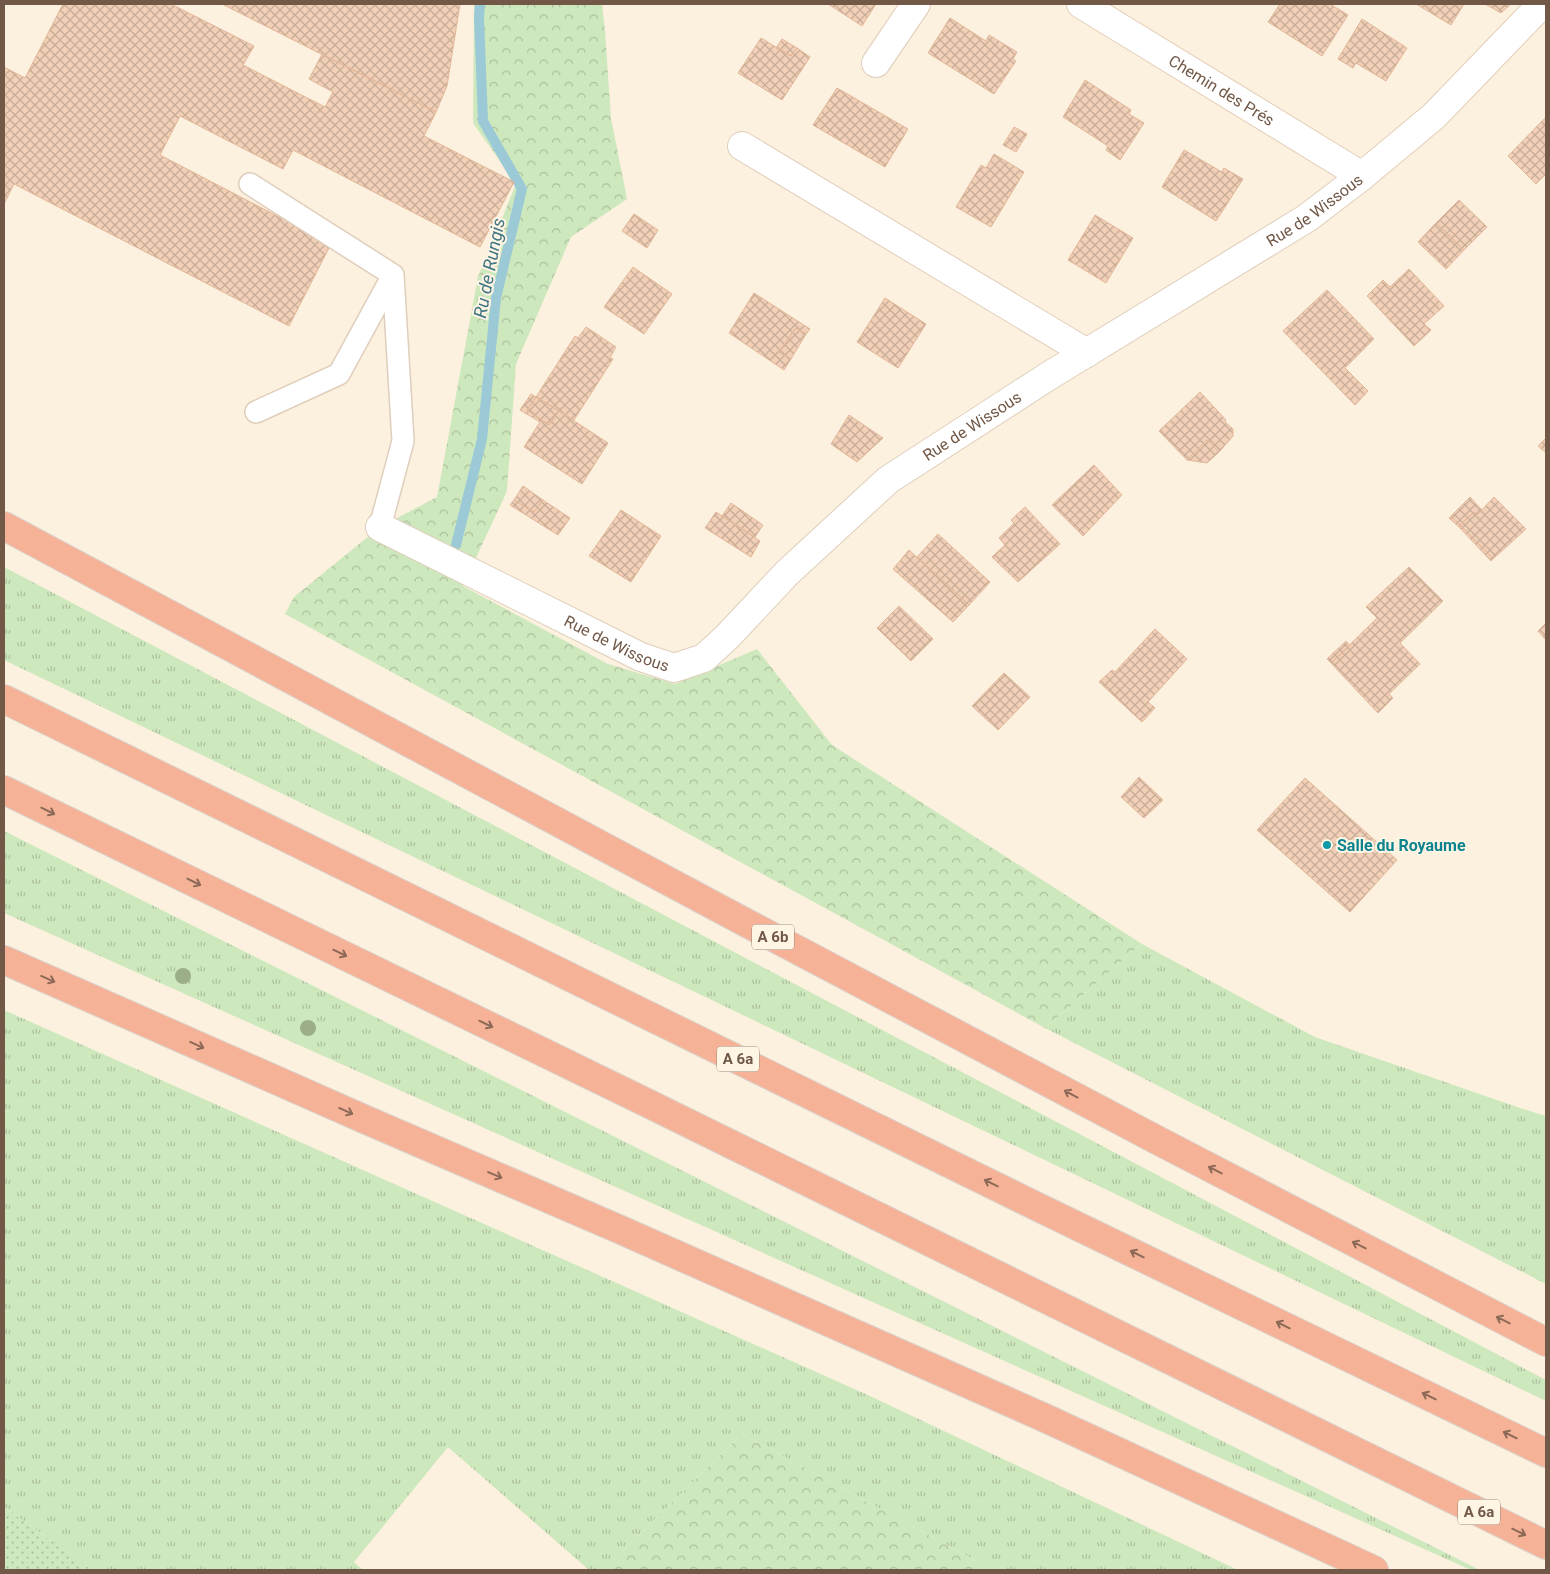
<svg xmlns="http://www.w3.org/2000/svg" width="1550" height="1574" font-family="Roboto,sans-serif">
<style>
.grass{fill:url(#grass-tufts)}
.forest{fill:url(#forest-crowns)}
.park{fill:url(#park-dots)}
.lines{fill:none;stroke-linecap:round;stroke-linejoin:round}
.stream{stroke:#9bcad6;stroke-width:10}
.building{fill:url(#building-cross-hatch);stroke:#e3b798}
.lane-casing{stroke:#dfcebb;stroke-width:24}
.street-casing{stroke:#dfcebb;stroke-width:30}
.secondary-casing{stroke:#e4cfb9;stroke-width:30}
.highway-casing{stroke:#dad4cf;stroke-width:30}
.lane{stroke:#fff;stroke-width:21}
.street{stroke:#fff;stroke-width:28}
.secondary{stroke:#fff;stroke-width:28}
.highway{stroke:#f6b296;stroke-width:28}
.tree{fill:#9cae88}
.oneway{stroke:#8c6a57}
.culture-dot{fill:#0f9aa8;stroke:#fff5e4;stroke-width:2}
.labels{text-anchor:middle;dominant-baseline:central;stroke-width:4;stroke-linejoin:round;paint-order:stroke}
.shield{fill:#fff5e4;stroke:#9c8776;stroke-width:1}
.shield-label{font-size:15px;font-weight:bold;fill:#715847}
.street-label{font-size:16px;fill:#715847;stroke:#fff5e4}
.culture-label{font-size:16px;font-weight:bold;fill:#0d838f;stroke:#fff5e4;text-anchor:start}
.water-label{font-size:18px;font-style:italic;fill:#417785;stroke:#fff5e4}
</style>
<defs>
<pattern id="grass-tufts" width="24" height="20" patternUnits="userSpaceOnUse" patternTransform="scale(1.25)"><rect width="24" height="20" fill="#cee8be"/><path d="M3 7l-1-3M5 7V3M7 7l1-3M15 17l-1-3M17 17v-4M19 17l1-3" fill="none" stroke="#acbf9c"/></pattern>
<pattern id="forest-crowns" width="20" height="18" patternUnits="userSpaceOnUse" patternTransform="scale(1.25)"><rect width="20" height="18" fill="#cee8be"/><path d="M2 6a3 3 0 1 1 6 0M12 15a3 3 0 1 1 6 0" fill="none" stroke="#acbf9c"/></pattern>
<pattern id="park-dots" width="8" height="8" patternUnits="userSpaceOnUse" patternTransform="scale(1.25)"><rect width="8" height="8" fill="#cee8be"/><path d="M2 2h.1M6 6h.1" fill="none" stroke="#acbf9c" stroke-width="1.8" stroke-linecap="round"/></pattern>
<pattern id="building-cross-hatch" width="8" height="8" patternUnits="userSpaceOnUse" patternTransform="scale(1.25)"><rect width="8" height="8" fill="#f1d0b7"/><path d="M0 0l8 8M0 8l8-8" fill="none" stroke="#c8ac97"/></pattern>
</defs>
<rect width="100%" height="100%" fill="#fcf1df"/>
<path class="grass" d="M4,567L1546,1380V1401L4,660Z
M4,831L1480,1570H1471L4,913Z
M1142,944L1315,1037L1520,1108L1546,1116V1284L1045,1028Z
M4,1010L870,1396L1238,1570H993L742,1434L603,1570H589L448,1447L354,1562L363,1570H92L4,1507Z"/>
<path class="forest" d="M474,4H602L605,31L611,118L627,199L571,237L516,364L507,491L463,586L608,664L675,684L757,649L832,745L1142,944L1045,1028L285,614L294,597L380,527L437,497L478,277L516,184L473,123Z
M742,1434L993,1570H603Z"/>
<path class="park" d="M4,1507L92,1570H4Z"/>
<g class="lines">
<path class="stream" d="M456,545L482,439L496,298L522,189L483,121L479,17L480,4"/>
</g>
<path class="building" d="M63,4H171L254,46L243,65L325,107L333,92L309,79L322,54L436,112L424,136L514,182L480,247L293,150L283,169L180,116L160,155L331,244L289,326L14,184L4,204V67L25,78Z
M222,4H460L447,86L436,112Z
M828,4H876L862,26Z
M1280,4H1330L1348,15L1322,56L1268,22Z
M1416,4H1464L1451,25Z
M1485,4H1511L1501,13Z
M950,18L986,41L989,35L1017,52L1013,59L1016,61L994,94L928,53Z
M1362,19L1407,48L1386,81L1356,63L1353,68L1338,59Z
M761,38L791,56L797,48L810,57L782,100L738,73Z
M782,39L797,48L791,56L776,48Z
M1085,80L1131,110L1129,114L1144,123L1120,160L1106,150L1108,146L1063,117Z
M837,88L908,129L885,167L813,125Z
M1546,117V174L1536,184L1508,156Z
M1014,127L1027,134L1016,152L1003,145Z
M1184,150L1222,172L1224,168L1243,179L1216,221L1162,187Z
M994,154L1024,172L991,227L956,207L981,165L986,168Z
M1459,200L1487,227L1464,250L1436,223Z
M634,214L658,230L647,248L622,231Z
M1095,215L1133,238L1106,283L1068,260Z
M1436,223L1464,250L1446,269L1418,242Z
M633,267L672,294L644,334L604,307Z
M1409,269L1444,306L1424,324L1431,330L1414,346L1367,296L1383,280L1390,287Z
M1327,290L1374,339L1345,368L1368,391L1355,405L1283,331Z
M754,293L810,329L806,334L796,328L779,352L791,359L784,370L729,333Z
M885,298L926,324L898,368L857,342Z
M586,327L616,347L610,358L613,359L574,420L536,397L575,336L578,338Z
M796,328L806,334L791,359L779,352Z
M1200,392L1226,420L1225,422L1233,429V436L1219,452L1207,440L1187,460L1159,431Z
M531,394L536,397L527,410L549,425L559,411L608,443L582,484L524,447L540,422L520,410Z
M536,397L559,411L549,425L527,410Z
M849,415L883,438L857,462L831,444Z
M1546,438V453L1538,446Z
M1207,440L1219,452L1207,463L1187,460Z
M1094,465L1122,495L1083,536L1052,505Z
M523,486L543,500L534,512L514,500Z
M1470,497L1482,510L1477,515L1474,512L1460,525L1451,516Z
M1494,497L1526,529L1493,559L1460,525L1474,512L1477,515Z
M514,500L534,512L543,500L570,518L558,535L510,505Z
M731,503L763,525L755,537L722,516Z
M1025,507L1060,544L1018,582L992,557L1005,545L999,538L1014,523L1011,520Z
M621,510L661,536L631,582L589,556Z
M716,512L760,541L751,557L705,528Z
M1451,516L1460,525L1459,527L1449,518Z
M1460,525L1493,559L1491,561L1459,527Z
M938,534L990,582L969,605L917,557Z
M909,550L969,605L953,622L893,569Z
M1409,567L1443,601L1400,643L1420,664L1389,694L1393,698L1378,713L1331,663L1377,618L1366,607Z
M899,606L933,639L911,661L877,628Z
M1546,623V640L1538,631Z
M1155,629L1187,659L1148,702L1155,708L1142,722L1099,682L1112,670L1115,672Z
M1346,641L1350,646L1331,663L1327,659Z
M1004,673L1030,697L998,730L972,706Z
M1139,777L1163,800L1144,818L1121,797Z
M1305,778L1397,860L1350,912L1257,830Z"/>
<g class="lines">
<g class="lane-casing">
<path id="lane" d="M250,184L393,275L403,441L380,527
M256,412L339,374L393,275"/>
</g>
<g class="street-casing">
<g id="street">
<path d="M876,63L916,4"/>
<path d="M742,146L1087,353"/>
<path id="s1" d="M380,527L641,657L674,668L704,658L727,637L787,573L888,480L1047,377L1307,218L1362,176"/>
</g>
</g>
<g class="secondary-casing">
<g id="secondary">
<path id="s2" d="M1081,4L1362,176L1434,116L1542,4"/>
</g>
</g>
<g class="highway-casing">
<path id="highway" d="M4,526L739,919L1157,1140L1546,1342
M4,699L1044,1210L1546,1453
M4,790L633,1096L1546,1545
M4,960L364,1119L621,1230L1045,1418L1374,1570"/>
</g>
<use href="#lane" class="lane"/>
<use href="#street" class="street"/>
<use href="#secondary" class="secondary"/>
<use href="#highway" class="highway"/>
</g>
<g class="tree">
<circle cx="183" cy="976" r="8"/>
<circle cx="308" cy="1028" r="8"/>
</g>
<defs><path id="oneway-shaft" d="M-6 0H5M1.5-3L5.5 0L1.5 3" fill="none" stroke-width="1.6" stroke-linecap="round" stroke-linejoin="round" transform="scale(1.25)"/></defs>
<g class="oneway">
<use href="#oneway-shaft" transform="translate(48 811) rotate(26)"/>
<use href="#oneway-shaft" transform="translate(194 882) rotate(26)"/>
<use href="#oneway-shaft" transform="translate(340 953) rotate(26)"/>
<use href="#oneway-shaft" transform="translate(48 979) rotate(24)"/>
<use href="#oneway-shaft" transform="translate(486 1024) rotate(26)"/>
<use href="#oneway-shaft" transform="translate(197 1045) rotate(24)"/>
<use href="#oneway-shaft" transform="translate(1071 1094) rotate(-152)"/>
<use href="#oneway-shaft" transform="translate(346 1111) rotate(24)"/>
<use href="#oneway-shaft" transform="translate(1215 1170) rotate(-153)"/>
<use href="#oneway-shaft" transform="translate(495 1175) rotate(23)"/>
<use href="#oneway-shaft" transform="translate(991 1183) rotate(-154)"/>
<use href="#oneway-shaft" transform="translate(1359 1245) rotate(-153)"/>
<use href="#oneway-shaft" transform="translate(1137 1254) rotate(-154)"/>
<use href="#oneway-shaft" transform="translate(1503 1320) rotate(-153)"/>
<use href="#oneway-shaft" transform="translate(1283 1325) rotate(-154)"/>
<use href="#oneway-shaft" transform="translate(1429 1396) rotate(-154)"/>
<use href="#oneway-shaft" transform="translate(1510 1435) rotate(-154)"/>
<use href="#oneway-shaft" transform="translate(1519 1532) rotate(26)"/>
</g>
<circle class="culture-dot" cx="1327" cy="845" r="5"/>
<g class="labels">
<g class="shield">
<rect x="752" y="924.5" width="42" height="25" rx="4"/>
<rect x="717" y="1046.5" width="42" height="25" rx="4"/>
<rect x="1458" y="1499.5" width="42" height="25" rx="4"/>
</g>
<g class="shield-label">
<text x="773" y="937">A 6b</text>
<text x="738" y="1059">A 6a</text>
<text x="1479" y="1512">A 6a</text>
</g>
<g class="street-label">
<text stroke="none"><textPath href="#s2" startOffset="165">Chemin des Prés</textPath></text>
<text stroke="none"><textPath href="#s1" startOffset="1119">Rue de Wissous</textPath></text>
<text stroke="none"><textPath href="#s1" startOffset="714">Rue de Wissous</textPath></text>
<text stroke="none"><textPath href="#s1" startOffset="264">Rue de Wissous</textPath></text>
</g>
<g class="culture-label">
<text x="1337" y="845">Salle du Royaume</text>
</g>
<g class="water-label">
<text transform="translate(489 268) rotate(-79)">Ru de Rungis</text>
</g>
</g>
<rect width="1550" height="1574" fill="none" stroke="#715847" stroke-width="10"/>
</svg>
